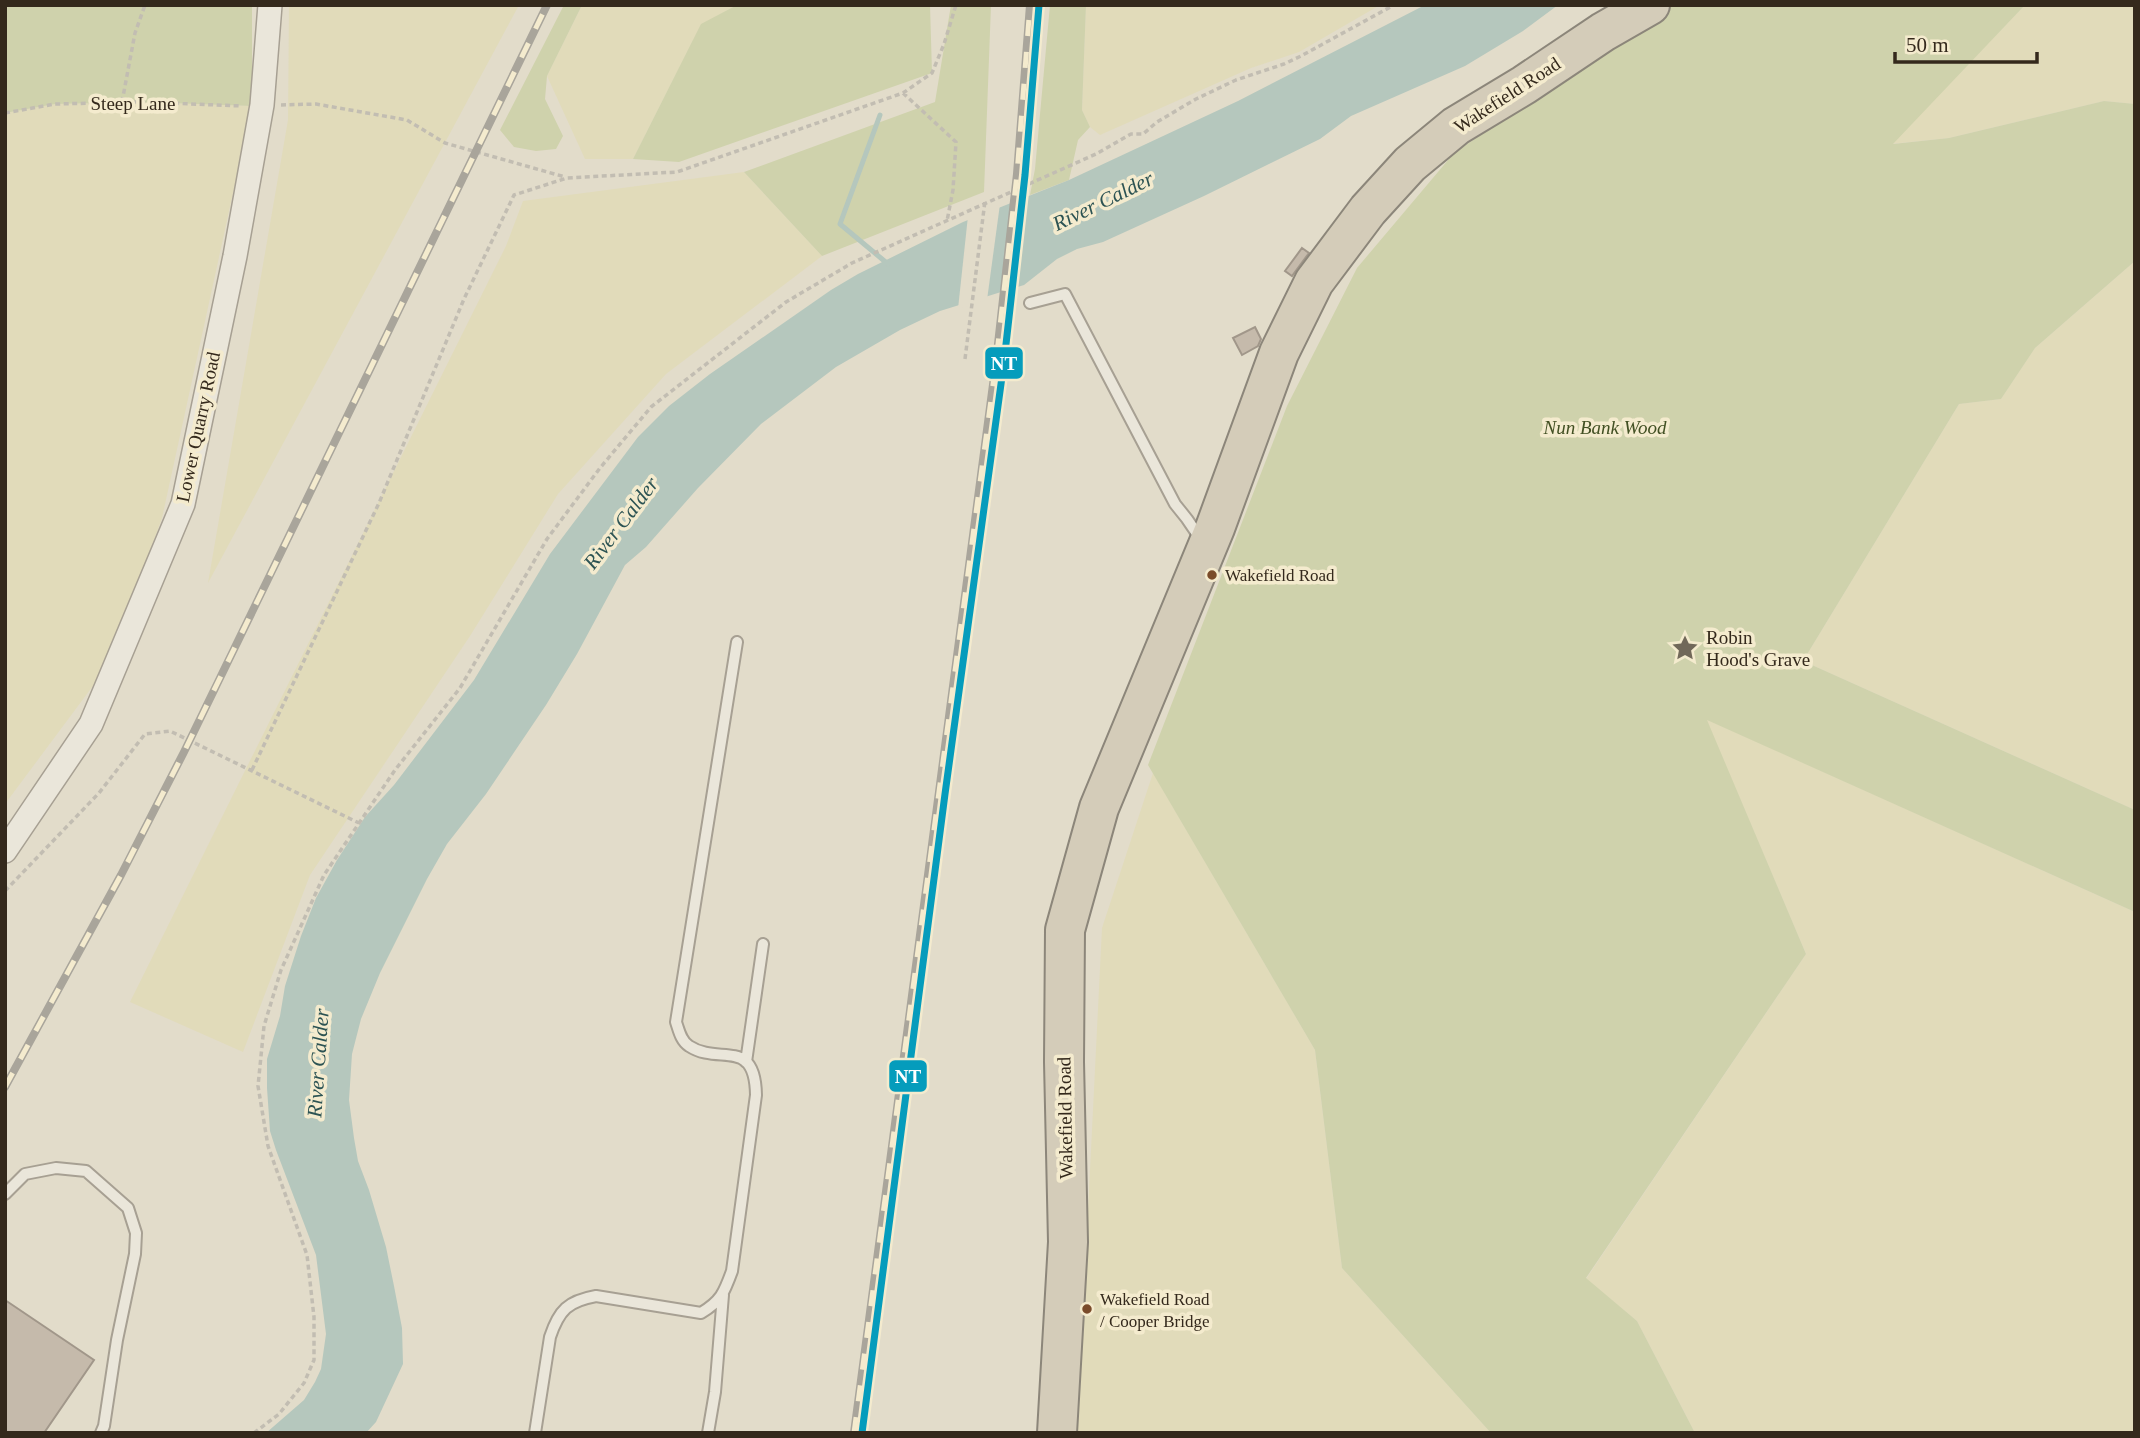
<svg xmlns="http://www.w3.org/2000/svg" width="2140" height="1438" font-family="Georgia,serif">
<style>
.farmland{fill:#e1dbba}
.green{fill:#cfd2ac}
.water{fill:#b5c7bd}
.pier{fill:#e2dcca}
.lines{fill:none;stroke-linecap:round;stroke-linejoin:round}
.stream{stroke:#b5c7bd;stroke-width:5}
.building{fill:#c5baab;stroke:#a1978a;stroke-width:2}
.lane-casing{stroke:#a7a093;stroke-width:14}
.street-casing{stroke:#a7a093;stroke-width:26}
.highway-casing{stroke:#8c867a;stroke-width:42}
.path{stroke:#c2bdb2;stroke-width:3.5;stroke-dasharray:5 3.5;stroke-linecap:butt}
.lane{stroke:#eae6da;stroke-width:10}
.street{stroke:#eae6da;stroke-width:23}
.highway{stroke:#d4ccb9;stroke-width:38}
.rail-casing{stroke:#a9a59b;stroke-width:8}
.rail{stroke:#f4ebce;stroke-width:5;stroke-dasharray:16;stroke-linecap:butt}
.path-bridge{stroke:#c2bdb2;stroke-width:3.5;stroke-dasharray:5 3.5;stroke-linecap:butt}
.rail-1-casing{stroke:#f4ebce;stroke-width:12}
.rail-1{stroke:#059cbc;stroke-width:7}
.bus-dot{fill:#7a4b2a;stroke:#f4ebce;stroke-width:2.5}
.labels{text-anchor:middle;dominant-baseline:central;stroke-width:7;stroke-linejoin:round;paint-order:stroke}
.bus-label{font-size:17px;fill:#34291c;stroke:#f4ebce;text-anchor:start}
.street-label{font-size:19px;fill:#34291c;stroke:#f4ebce}
.park-label{font-size:19px;font-style:italic;fill:#425023;stroke:#f4ebce}
.poi-label{font-size:19px;fill:#34291c;stroke:#f4ebce;text-anchor:start}
.water-label{font-size:21px;font-style:italic;fill:#2c5353;stroke:#f4ebce}
.line-badge{stroke:#f4ebce;stroke-width:2.5}
.badge-label{font-size:19px;text-anchor:middle;font-weight:bold;fill:#fff}
</style>
<rect width="100%" height="100%" fill="#e2dcca"/>
<path class="farmland" d="M289,5H519L208,583L288,120Z
M582,5H737L701,25L633,159H585L547,76Z
M1086,5H1380L1299,52L1251,68L1100,135L1090,127L1082,110Z
M2025,5H2135V104L2104,101L1949,138L1891,144Z
M142,102L252,106L162,518L110,663L5,804V113L55,104Z
M744,172L822,256L666,374L558,494L470,636L310,875L243,1052L130,1002L506,246L523,201Z
M2135,261V810L1803,661L1959,404L2001,399L2035,348Z
M1706,719L2135,912V1433H1695L1637,1321L1586,1279L1806,954Z
M1153,773L1315,1050L1342,1268L1491,1433H1077L1102,928Z"/>
<path class="green" d="M5,5H252V106L142,102L55,104L5,113Z
M564,5H582L547,76L545,99L563,136L556,149L536,151L514,147L500,130Z
M737,5H930L932,73L679,162L633,159L701,24Z
M951,5H991L984,192L822,256L744,172L935,102Z
M1050,5H1086L1082,110L1090,127L1078,140L1069,180L1030,195L1035,169Z
M1671,5H2025L1893,144L1949,138L2104,101L2135,104V261L2035,348L2001,399L1959,404L1803,661L2135,810V912L1707,720L1806,954L1586,1278L1637,1321L1695,1433H1491L1342,1268L1315,1050L1148,765L1287,406L1357,268L1454,153Z"/>
<path class="water" d="M1425,5H1558L1523,31L1465,66L1351,116L1320,139L1204,196L1103,242L1077,249L1057,259L1024,285L940,311L900,330L836,367L761,424L698,488L646,547L625,565L577,654L546,705L486,794L447,844L427,879L380,973L361,1019L352,1054L349,1100L354,1138L358,1161L369,1190L386,1247L394,1286L402,1328L403,1364L376,1422L366,1433H266L304,1400L315,1382L321,1369L326,1334L316,1255L276,1150L270,1131L267,1088V1059L280,1016L285,986L301,936L316,898L337,860L365,817L394,785L474,680L550,554L638,437L669,406L710,374L831,290L858,274L963,222L1069,180L1238,101Z"/>
<path class="pier" d="M1000,204L987,300L958,309L968,216Z"/>
<g class="lines">
<path class="stream" d="M880,115L840,224L888,264"/>
</g>
<path class="building" d="M1302,248L1309,253L1292,276L1285,271Z
M1255,327L1261,339L1258,346L1242,355L1233,338Z
M5,1300L94,1360L44,1433H5Z"/>
<g class="lines">
<g class="lane-casing">
<path id="lane" d="M1030,303L1065,294L1175,504L1187,519L1202,541
M746,1062L763,944
M5,1194L25,1174L56,1168L86,1171L128,1208L136,1233L135,1254L117,1340L104,1426L101,1433
M535,1433L550,1337C559,1310 568,1301 596,1296L701,1313C721,1301 724,1293 732,1271L756,1095C755,1036 719,1066 689,1046C681,1041 679,1031 676,1022L737,642
M708,1433L715,1392L723,1295"/>
</g>
<g class="street-casing">
<path id="street" d="M5,851L91,724L183,504L235,256L262,105L270,5"/>
</g>
<g class="highway-casing">
<path id="highway" d="M1057,1433L1068,1242L1064,1062L1065,930L1099,808L1215,528L1279,353L1314,282L1368,210L1410,164L1456,126L1524,85L1603,32L1650,5"/>
</g>
<path class="path" d="M903,93L956,142L953,190L947,221
M122,102L135,33L145,5
M281,105L316,104L407,120L445,143L565,177
M5,113L55,104L142,102L242,106
M252,770L379,503L464,299L514,195L567,178L677,172L903,93L932,73L944,44L956,5
M5,891L99,793L145,734L170,731L359,823
M254,1433L279,1414L304,1383L314,1360V1317L307,1255L268,1146L258,1086L264,1026L281,970L324,875L395,770L460,688L547,539L600,468L651,407L786,302L852,263L1096,154L1131,134H1143L1157,122L1196,99L1236,80L1284,64L1301,56L1394,5"/>
<use href="#lane" class="lane"/>
<use href="#street" class="street"/>
<use href="#highway" class="highway"/>
<g class="rail-casing">
<path id="rail" d="M5,1087L121,875L184,752L547,5
M854,1433L996,362L1017,174L1030,5"/>
</g>
<use href="#rail" class="rail"/>
<path class="path-bridge" d="M965,359L985,201"/>
<g class="rail-1-casing">
<path id="rail-1" d="M862,1433L945,794L1004,362L1025,175L1039,5"/>
</g>
<use href="#rail-1" class="rail-1"/>
</g>
<defs>
<g id="sight-bare" transform="scale(2.1)"><path d="M0-6L1.8-2.2L6-1.7L2.9 1.2L3.7 5.4L0 3.3L-3.7 5.4L-2.9 1.2L-6-1.7L-1.8-2.2Z" fill="#716859" stroke="#f4ebce" stroke-width="2.5" paint-order="stroke"/></g>
</defs>
<g fill-rule="evenodd">
<use href="#sight-bare" x="1685" y="648"/>
</g>
<g class="bus-dot">
<circle cx="1212" cy="575" r="6"/>
<circle cx="1087" cy="1309" r="6"/>
</g>
<g class="labels">
<g class="bus-label">
<text x="1225" y="575">Wakefield Road</text>
<text x="1100" y="1299">Wakefield Road<tspan x="1100" dy="22">/ Cooper Bridge</tspan></text>
</g>
<g class="street-label">
<text transform="translate(1507 95) rotate(-33)">Wakefield Road</text>
<text x="133" y="103">Steep Lane</text>
<text transform="translate(198 427) rotate(-78)">Lower Quarry Road</text>
<text transform="translate(1065 1118) rotate(-91)">Wakefield Road</text>
</g>
<g class="park-label">
<text x="1605" y="427">Nun Bank Wood</text>
</g>
<g class="poi-label">
<text x="1706" y="637">Robin<tspan x="1706" dy="22">Hood's Grave</tspan></text>
</g>
<g class="water-label">
<text transform="translate(1103 201) rotate(-26)">River Calder</text>
<text transform="translate(621 523) rotate(-53)">River Calder</text>
<text transform="translate(318 1063) rotate(-86)">River Calder</text>
</g>
</g>
<g class="line-badge">
<rect x="984" y="346" width="40" height="34" rx="7" fill="#059cbc"/>
<rect x="888" y="1059" width="40" height="34" rx="7" fill="#059cbc"/>
</g>
<g class="badge-label">
<text x="1004" y="370">NT</text>
<text x="908" y="1083">NT</text>
</g>
<rect width="2140" height="1438" fill="none" stroke="#34291c" stroke-width="14"/>
<path d="M1895 52v10h142v-10" fill="none" stroke="#34291c" stroke-width="3.5"/>
<text x="1906" y="52" font-size="21" fill="#34291c" stroke="#f4ebce" stroke-width="5" paint-order="stroke">50 m</text>
</svg>
